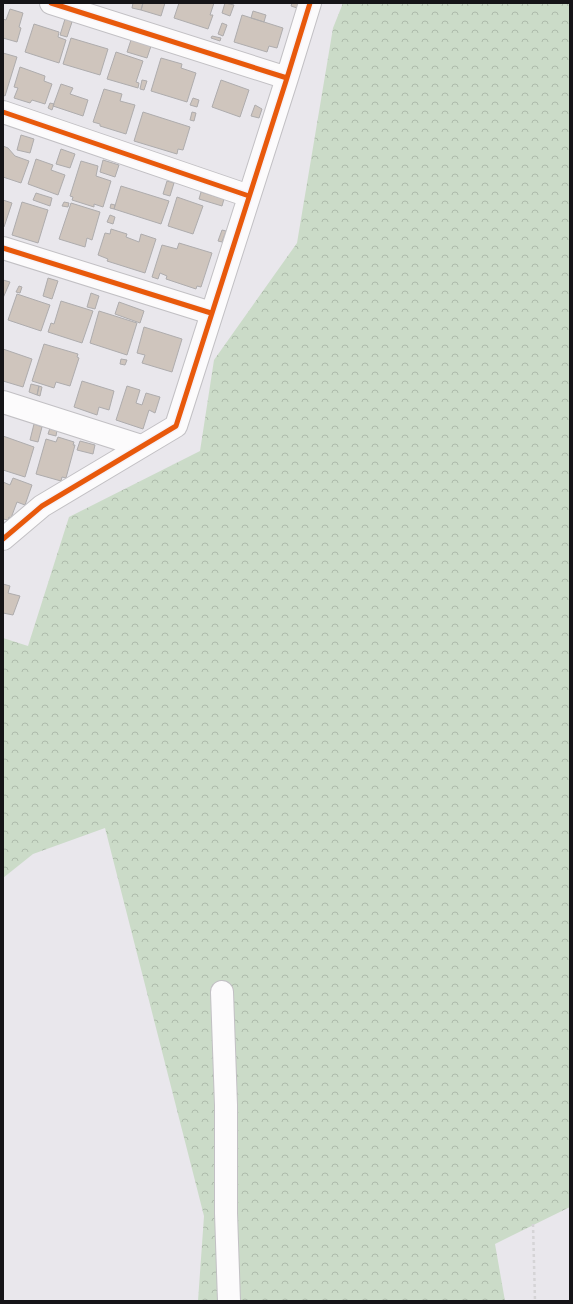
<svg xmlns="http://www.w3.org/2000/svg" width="573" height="1304" font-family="Barlow,sans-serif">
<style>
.forest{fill:url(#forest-crowns)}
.building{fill:#cfc5bd;stroke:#aeacad}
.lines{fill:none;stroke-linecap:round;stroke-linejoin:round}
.minor-casing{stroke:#c2c0c4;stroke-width:24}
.path{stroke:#d5d4d6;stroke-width:2.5;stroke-dasharray:3 3;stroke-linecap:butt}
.minor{stroke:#fcfbfc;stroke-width:22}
.cycleway-casing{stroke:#f5f3fa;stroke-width:8}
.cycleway{stroke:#e8590c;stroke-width:5}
</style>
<defs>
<pattern id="forest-crowns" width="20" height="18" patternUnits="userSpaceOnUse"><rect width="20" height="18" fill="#cbdbc8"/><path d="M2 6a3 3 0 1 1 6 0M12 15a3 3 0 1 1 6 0" fill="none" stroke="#adbbab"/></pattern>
</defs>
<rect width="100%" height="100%" fill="#e9e7ec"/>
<path class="forest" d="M343,3H570V1207L495,1244L505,1301H198L204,1216L105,828L33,854L3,878V638L28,646L69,517L200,451L214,360L297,243L333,28Z"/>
<path class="building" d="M133,3H143L141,10L132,8Z
M143,3H165L161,16L141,10Z
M179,3H214L210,15H213L208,29L174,18Z
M225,3L234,5L230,16L222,13Z
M292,3H298L297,8L291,6Z
M10,9L23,13L19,27L21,28L17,42L3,38V19L6,20Z
M253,11L266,15L264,22L251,18Z
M242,15L283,28L277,48L269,46L267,52L234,42Z
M65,19L72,22L67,37L60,35Z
M222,23L227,25L223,36L218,34Z
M34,24L59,32L58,37L66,40L59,63L25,52Z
M212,36L221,38L220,41L211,38Z
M71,38L108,49L100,75L63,64Z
M131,40L151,46L147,58L127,52Z
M116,52L143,61L136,82L139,83L138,88L107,79Z
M3,53L17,57L5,96L3,95Z
M161,58L182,64L181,68L196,73L187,102L151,91Z
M20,67L45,76L44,81L52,84L45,104L32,100L30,103L14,98L18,88L14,87Z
M142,80L147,81L144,90L140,89Z
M221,80L249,90L240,117L212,107Z
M61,84L73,88L70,94L88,100L83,116L53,106Z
M104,89L122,94L120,101L135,105L126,134L100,126V124L93,122Z
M193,98L199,100L197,107L190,105Z
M50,103L54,104L52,110L48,108Z
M255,105L262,109L259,118L251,116Z
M143,112L190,127L183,150L178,149L177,154L134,141Z
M192,112L196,113L194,121L190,120Z
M21,135L34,139L30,153L17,150Z
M3,146L8,148L15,156L29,161L21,183L3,177Z
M61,149L75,154L70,168L56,164Z
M36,159L53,165L51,170L65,175L58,195L28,184Z
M103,160L119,165L115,177L100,172Z
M81,161L98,166L96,176L111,181L103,207L94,204V207L72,200L73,197L70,196Z
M167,181L174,183L170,196L163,194Z
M121,186L169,201L161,224L114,209Z
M201,192L224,199L222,206L199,199Z
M36,193L52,198L50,206L33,200Z
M177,197L203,206L193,234L168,226Z
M3,200L12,203L4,227L3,226Z
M22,202L48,210L38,243L12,235Z
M64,202L69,203L68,207L62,206Z
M71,203L100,212L92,240L87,238L85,247L59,239Z
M111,204L115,205L114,209L110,208Z
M110,215L115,217L113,224L107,222Z
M111,229L127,234L126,237L139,242L141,234L156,239L145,273L107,261L108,259L98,255L105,233L110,234Z
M222,230L226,231L222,242L218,241Z
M179,243L212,253L201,287L197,286L196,289L166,279L167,276L160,273L158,279L152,277L162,245L177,249Z
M48,278L58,281L52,299L43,296Z
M3,280L10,282L3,298Z
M19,286L22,287L20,293L16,292Z
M91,293L99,296L95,309L87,307Z
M17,294L50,305L41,331L8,320Z
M61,301L93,311L82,343L48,332L51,323L54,324Z
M119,302L144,311L140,323L115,314Z
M99,311L137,323L127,355L90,343Z
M144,327L182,339L172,372L142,363L145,355L137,353Z
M44,344L78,354L77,357L79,358L70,386L56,382L54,388L32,381Z
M3,349L32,359L23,387L3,381Z
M121,359L127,360L125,365L120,364Z
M82,381L114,391L109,410L99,407L97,415L74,407Z
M31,384L39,386L37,395L29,392Z
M39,386L42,387L40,396L37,395Z
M127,386L140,390L136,403L142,405L146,393L160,397L155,413L149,410L143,429L116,420Z
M34,424L42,427L38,442L30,440Z
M50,428L57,430L56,436L48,434Z
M3,436L34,447L25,477L3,470Z
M58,437L74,442L73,445H75L66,478L62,477L61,481L36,474L46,439L56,442Z
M80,441L95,445L93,454L77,450Z
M13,478L32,485L25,505L17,502L11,518L9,517L8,520L3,519V482L10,485Z
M3,584L10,586L8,593L20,596L13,615L3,613Z"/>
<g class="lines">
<g class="minor-casing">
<path id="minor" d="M51,3L287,78
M3,112L249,196
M3,248L211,313
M3,402L141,446
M3,539L42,506L176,426L287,78L310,3
M222,992L226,1105V1213L229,1301"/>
</g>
<path class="path" d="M533,1224L535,1301"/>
<use href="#minor" class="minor"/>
<g class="cycleway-casing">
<path id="cycleway" d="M51,3L287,78
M3,112L249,196
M3,248L211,313
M3,539L42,506L176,426L287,78L310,3"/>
</g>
<use href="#cycleway" class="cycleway"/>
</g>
<rect width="573" height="1304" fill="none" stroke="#151417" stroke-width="8"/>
</svg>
